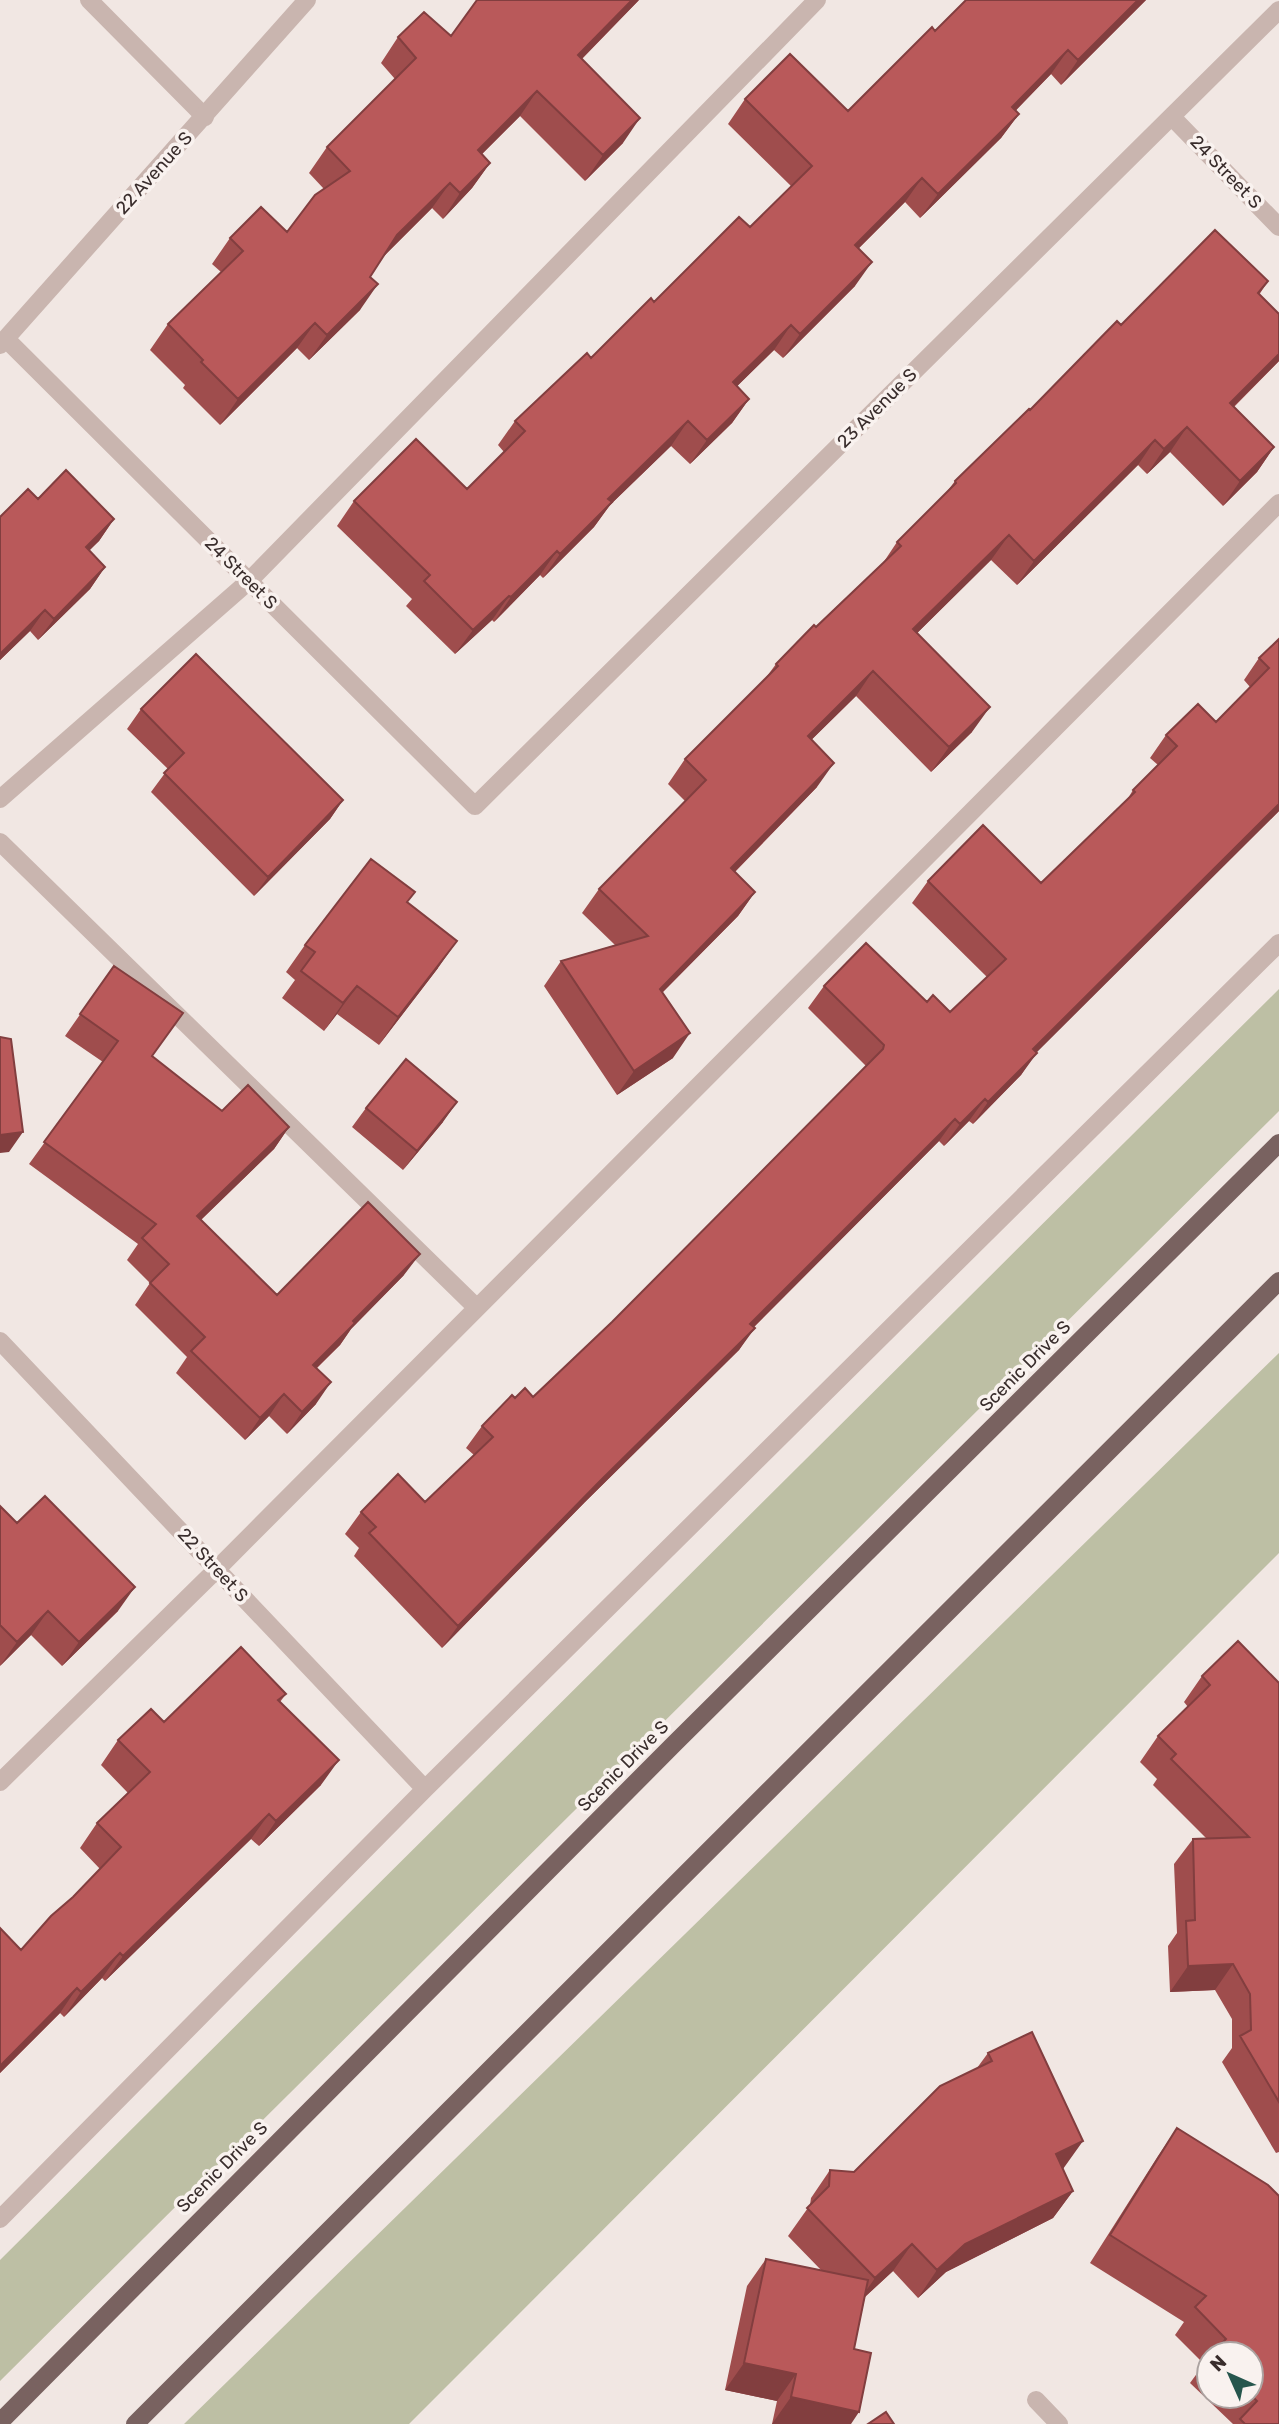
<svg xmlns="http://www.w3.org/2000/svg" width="1279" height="2424" font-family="Rubik,sans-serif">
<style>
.green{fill:#bdbfa4}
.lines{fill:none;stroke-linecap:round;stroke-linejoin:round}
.lane{stroke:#c9b5af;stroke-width:18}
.street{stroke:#c9b5af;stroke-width:18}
.primary{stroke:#796260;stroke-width:18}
.wall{fill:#9f4d4d;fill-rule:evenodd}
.shaded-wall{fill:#823e3f}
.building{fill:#b9595a;stroke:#823e3f;stroke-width:2}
.labels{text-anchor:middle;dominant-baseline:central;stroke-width:7;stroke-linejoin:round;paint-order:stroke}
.street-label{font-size:18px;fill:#392d2c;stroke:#f9f2ef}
</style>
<rect width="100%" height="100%" fill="#f1e7e3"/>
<path class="green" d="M1279,989V1111L0,2381V2260Z
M1279,1353V1553L409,2424H184Z"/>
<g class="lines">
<path class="lane" d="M89,0L205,117
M0,799L249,581L817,0
M0,842L477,1308
M0,1782L217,1569L1279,503"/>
<path class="street" d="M1172,117L1279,227
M6,339L475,806L1279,10
M0,345L307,0
M0,1341L425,1789
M0,2219L425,1789L1279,943
M1036,2400L1059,2424"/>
<path class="primary" d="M0,2422L673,1745L1279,1143
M135,2424L1279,1281"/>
</g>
<path class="wall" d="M639,0L582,59L623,143L585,181L520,116L482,154L490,163L472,188L443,219L432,208L382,258L370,277L360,310L309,360L297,348L220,425L183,388L185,385L150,350L168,324L221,272L212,264L230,238L287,232L324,189L309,173L327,147L395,79L381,63L398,37L451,36Z
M966,0H1146L1061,85L1051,74L1015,111L1019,114L1001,138L920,218L905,202L859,248L855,286L783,358L774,350L737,386L749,399L732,423L690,464L671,446L610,505L594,527L543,578L540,575L494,622L492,620L455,654L406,606L412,599L337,526L354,501L467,489L504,452L498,445L515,421L591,358L654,302L750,227L791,186L728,124L745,99L848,111L935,31Z
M1268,281L1259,295L1279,314V361L1234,407L1274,447L1257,472L1223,506L1170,452L1147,474L1138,465L1017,585L991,560L917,633L972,732L931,772L856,696L811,740L817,787L735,872L755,892L738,916L662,993L673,1058L617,1095L544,986L561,961L615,945L582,913L599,889L685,801L668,784L685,759L765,679L776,664L883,563L897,542L946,493L955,481L1121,325Z
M38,499L114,519L99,541L89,550L105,567L90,589L38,640L30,631L0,660V517Z
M1279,639V811L1036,1052L1021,1075L973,1124L969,1121L944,1146L939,1141L754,1327L739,1350L585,1502L442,1648L354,1556L359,1548L345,1534L361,1512L425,1502L474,1455L466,1448L482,1426L515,1398L533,1397L612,1322L866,1066L808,1008L824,986L927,1002L950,1012L987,977L912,903L928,881L1041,883L1127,800L1133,790L1158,765L1150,758L1166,735L1216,722L1250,687L1244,680L1259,658Z
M141,709L343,800L330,819L254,896L151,792L168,769L127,729Z
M407,902L438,968L379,1045L337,1014L324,1031L282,998L295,980L286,972L305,945Z
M114,966L152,1056L222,1111L289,1127L274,1149L201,1220L277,1295L404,1275L351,1329L340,1345L317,1368L316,1404L287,1434L269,1416L245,1440L176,1373L187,1357L135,1305L150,1283L127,1260L138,1244L29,1164L103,1062L65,1036Z
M366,1108L443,1122L403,1170L352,1127Z
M0,1506L17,1523L118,1611L62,1666L31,1635L0,1666Z
M1202,1676L1279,1683V2152L1276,2153L1222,2062L1232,2048V2019L1215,1990L1170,1992L1168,1946L1177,1933L1174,1864L1193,1839L1206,1838L1153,1785L1157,1779L1140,1762L1158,1736L1188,1707L1184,1702Z
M286,1694L280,1702L321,1785L259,1846L251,1839L105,1981L102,1978L64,2017L60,2013L0,2073V1928L21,1950L100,1869L80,1848L97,1823L128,1793L101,1765L118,1740L164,1722Z
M988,2053L1063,2169L1073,2191L1053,2218L946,2272L918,2298L893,2271L865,2297L854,2349L851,2424H772L777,2401L725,2390L747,2286L766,2259L821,2270L788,2236L810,2205L811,2198L830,2170L854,2172L977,2068Z
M1177,2128L1279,2424H1233L1190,2383L1204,2364L1175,2335L1184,2322L1090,2263L1158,2156ZM1209,2354H1251V2396H1209Z"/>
<path class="shaded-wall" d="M632,0H639L560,81L578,55Z
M1138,0H1146L1061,85L1078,60Z
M1068,50L1051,74L995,132L1012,107Z
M537,91L520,116L460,176L478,150Z
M1019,114L1001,138L920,218L938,194Z
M640,118L623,143L585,181L603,155Z
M490,163L472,188L443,219L460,193Z
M922,178L905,202L838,269L855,245Z
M450,183L432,208L379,261L397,235Z
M872,262L855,286L783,358L800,334Z
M378,284L360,310L309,360L327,335Z
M315,323L297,348L220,425L238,399Z
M791,325L774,350L716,407L733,382Z
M1279,354V361L1213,427L1230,403Z
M749,399L732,423L690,464L707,440Z
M688,421L671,446L610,505L594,527L543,578L560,554L608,499Z
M1187,427L1170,452L1147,474L1164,449Z
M1155,440L1138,465L1017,585L1034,561Z
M1274,447L1257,472L1223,506L1240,481Z
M114,519L99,541L71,569L86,547Z
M1009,535L991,560L896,654L913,629Z
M557,551L540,575L494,622L511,597Z
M105,567L90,589L38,640L54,619Z
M509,596L492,620L455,654L473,630Z
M45,610L30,631L0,660V654Z
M873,671L856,696L790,761L808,736Z
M990,707L972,732L931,772L949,747Z
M834,763L817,787L714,893L731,868Z
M343,800L330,819L254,896L268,877Z
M1279,804V811L1018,1071L1033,1049Z
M755,892L738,916L642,1013L660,989Z
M457,941L438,968L379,1045L398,1017Z
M357,986L337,1014L324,1031L343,1003Z
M690,1033L673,1058L617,1095L634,1071Z
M1037,1053L1021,1075L973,1124L988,1102Z
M985,1099L969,1121L944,1146L960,1124Z
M457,1102L443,1122L403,1170L417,1151Z
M955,1119L939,1141L735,1346L750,1324Z
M289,1127L274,1149L182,1238L197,1216Z
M23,1132L9,1152L0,1153V1135Z
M420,1254L404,1275L351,1329L340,1345L298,1386L313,1365L353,1321Z
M755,1328L739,1350L585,1502L442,1648L458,1626L601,1480Z
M331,1382L316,1404L287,1434L302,1412Z
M284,1394L269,1416L245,1440L260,1418Z
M135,1587L118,1611L62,1666L79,1642Z
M48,1611L31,1635L0,1666L17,1642Z
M339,1760L321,1785L259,1846L276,1821Z
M269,1814L251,1839L105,1981L123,1956Z
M120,1953L102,1978L64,2017L81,1992Z
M1233,1964L1215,1990L1170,1992L1188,1966Z
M77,1988L60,2013L0,2073V2066Z
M1083,2141L1063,2169L1036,2182L1056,2154Z
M1073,2191L1053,2218L946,2272L918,2298L937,2270L965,2244Z
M912,2244L893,2271L856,2305L875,2278Z
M744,2363L796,2374L777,2401L725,2390Z
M791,2397L859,2412L851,2424H772Z"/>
<path class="building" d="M477,0H632L578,55L640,118L603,155L537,91L478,150L490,163L460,193L450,183L397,235L370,277L378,284L327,335L315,323L238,399L201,362L203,360L168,324L243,251L230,238L261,207L287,232L315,195L350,171L327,147L416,58L398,37L424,12L451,36Z
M966,0H1138L1078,60L1068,50L1012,107L1019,114L938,194L922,178L855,245L872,262L800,334L791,325L733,382L749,399L707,440L688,421L608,499L612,502L560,554L557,551L511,597L509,596L473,630L424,581L430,575L354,501L416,439L467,489L525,431L515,421L587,353L591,358L651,298L654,302L739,217L750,227L812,166L745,99L790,54L848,111L932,27L935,31Z
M1215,230L1268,281L1258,293L1279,314V354L1230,403L1274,447L1240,481L1187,427L1164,449L1155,440L1034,561L1009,535L913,629L990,707L949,747L873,671L808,736L834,763L731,868L755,892L660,989L690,1033L634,1071L561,961L648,936L599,889L706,780L685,759L778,666L776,664L814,625L816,627L901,546L897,542L956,483L955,481L1029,409L1030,410L1117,321L1121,325Z
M66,470L114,519L86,547L105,567L54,619L45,610L0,654V517L28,489L38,499Z
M1279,639V804L1033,1049L1037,1053L988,1102L985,1099L960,1124L955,1119L750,1324L755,1328L601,1480L458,1626L369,1533L376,1527L361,1512L398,1474L425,1502L493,1437L482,1426L512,1395L515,1398L525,1388L533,1397L612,1322L883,1049L884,1045L824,986L866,943L927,1002L933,995L950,1012L1006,959L928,881L983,825L1041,883L1135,792L1133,790L1177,746L1166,735L1198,704L1216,722L1269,668L1259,658Z
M196,654L343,800L268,877L164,773L184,753L141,709Z
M371,859L415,892L407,902L457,941L398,1017L357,986L343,1003L301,971L315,952L305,945Z
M114,966L183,1013L152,1056L222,1111L248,1085L289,1127L197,1216L277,1295L368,1202L420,1254L353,1321L355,1323L313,1365L331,1382L302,1412L284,1394L260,1418L191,1351L205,1337L150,1283L169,1264L142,1238L156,1224L44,1142L118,1041L80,1014Z
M0,1037L11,1039L23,1132L0,1135Z
M406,1059L457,1102L417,1151L366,1108Z
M45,1496L135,1587L79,1642L48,1611L17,1642L0,1625V1506L17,1523Z
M1238,1641L1279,1683V2102L1240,2036L1251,2030L1250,1994L1233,1964L1188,1966L1186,1921L1195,1920L1193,1839L1249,1837L1171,1759L1176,1754L1158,1736L1210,1685L1202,1676Z
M241,1647L286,1694L278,1700L339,1760L276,1821L269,1814L123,1956L120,1953L81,1992L77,1988L0,2066V1928L21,1950L51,1916L73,1897L121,1847L97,1823L150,1772L118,1740L151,1709L164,1722Z
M1032,2032L1083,2141L1056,2154L1073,2191L965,2244L937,2270L912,2244L875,2278L807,2208L829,2186L830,2170L854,2172L940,2086L992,2061L988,2053Z
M1177,2128L1268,2185L1279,2196V2424H1245L1240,2419L1257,2401L1251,2395V2354H1211L1226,2339L1195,2307L1206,2296L1110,2235Z
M766,2259L868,2280L854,2349L871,2353L859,2412L791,2397L796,2374L744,2363Z
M886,2412L894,2424H868Z"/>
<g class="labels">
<g class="street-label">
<text transform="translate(1226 172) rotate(46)">24 Street S</text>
<text transform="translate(154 173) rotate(-48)">22 Avenue S</text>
<text transform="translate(877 408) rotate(-45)">23 Avenue S</text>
<text transform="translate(241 573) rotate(45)">24 Street S</text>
<text transform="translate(1025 1366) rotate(-45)">Scenic Drive S</text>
<text transform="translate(213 1565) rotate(47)">22 Street S</text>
<text transform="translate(623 1766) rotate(-45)">Scenic Drive S</text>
<text transform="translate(222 2167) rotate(-45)">Scenic Drive S</text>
</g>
</g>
<g transform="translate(1230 2375) rotate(315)"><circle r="33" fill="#f9f2ef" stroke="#aca3a1" stroke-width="2"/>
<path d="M0-5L12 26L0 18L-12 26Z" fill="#26564d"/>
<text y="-10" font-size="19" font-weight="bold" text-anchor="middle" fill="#392d2c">N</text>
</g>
</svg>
